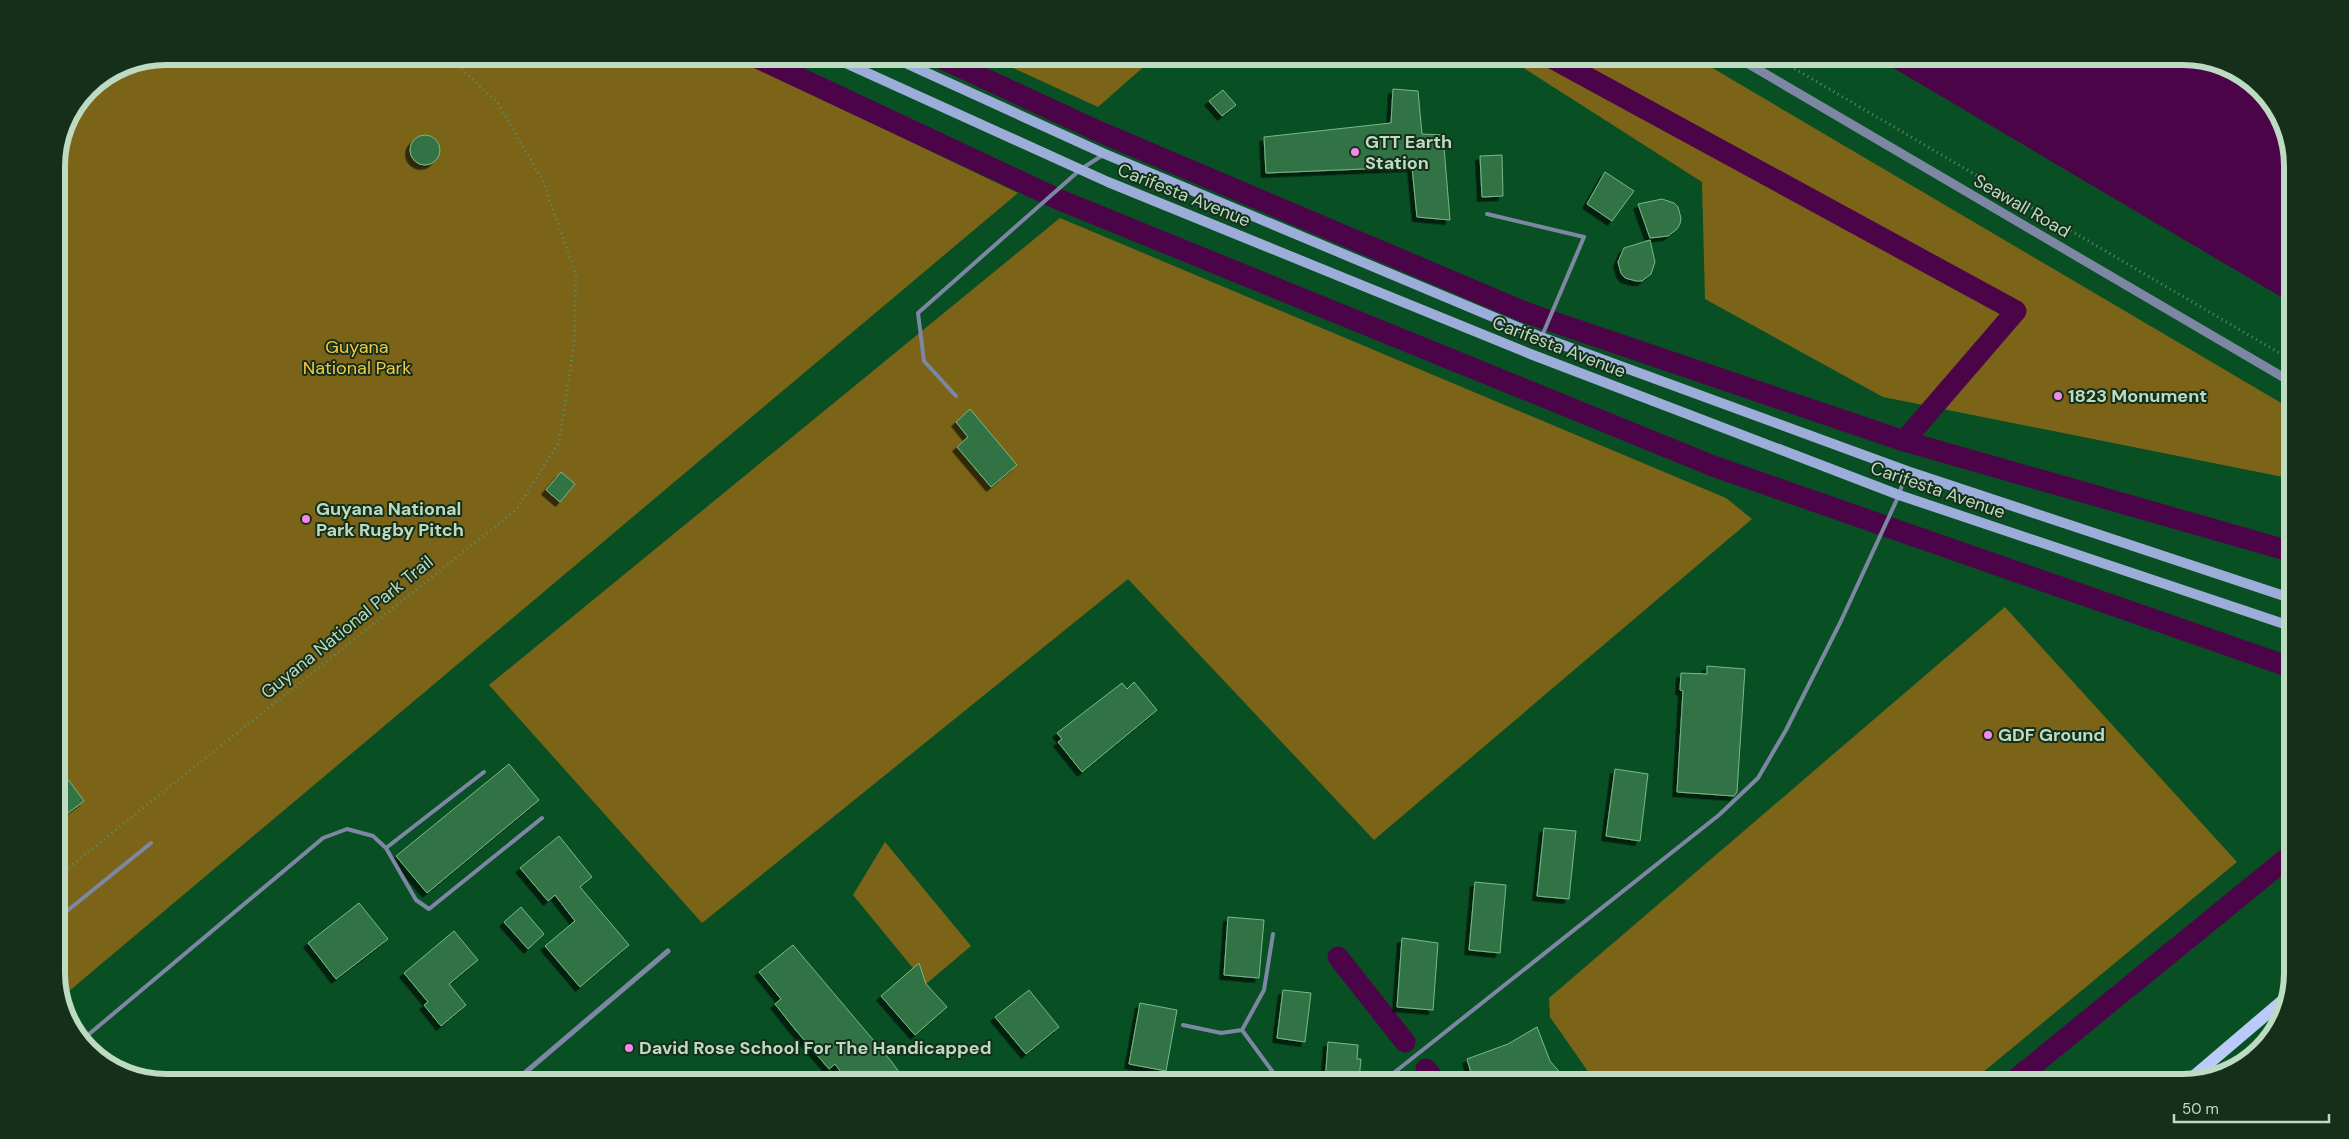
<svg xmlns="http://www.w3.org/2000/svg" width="2349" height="1139" font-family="'DM Sans',sans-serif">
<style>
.green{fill:#7b6318}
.water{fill:#4c0449}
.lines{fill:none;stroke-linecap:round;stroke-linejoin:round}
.canal{stroke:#4c0449;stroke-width:21}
.building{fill:#337344;stroke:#79b987;filter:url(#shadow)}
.path{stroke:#5a8f6c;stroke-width:3;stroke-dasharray:1 4;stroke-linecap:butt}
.service{stroke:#7d87a3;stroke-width:4}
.minor{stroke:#7d87a3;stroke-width:5}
.tertiary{stroke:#7d87a3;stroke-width:9}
.secondary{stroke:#9dadda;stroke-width:10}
.primary{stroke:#bacaf9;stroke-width:12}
.poi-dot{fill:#f688ed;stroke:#152f1b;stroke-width:2}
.labels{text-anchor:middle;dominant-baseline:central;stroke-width:4;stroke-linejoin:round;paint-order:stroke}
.poi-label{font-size:18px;font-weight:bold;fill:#bcdbc1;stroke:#152f1b;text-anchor:start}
.street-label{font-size:18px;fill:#bcdbc1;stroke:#152f1b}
.park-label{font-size:18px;fill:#f4c945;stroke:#152f1b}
.rim{fill:none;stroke:#bcdbc1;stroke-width:6}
</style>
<defs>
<filter id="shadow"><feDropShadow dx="-4.5" dy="4.5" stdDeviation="0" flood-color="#0009"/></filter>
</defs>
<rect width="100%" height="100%" fill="#085024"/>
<path class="green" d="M166,56H731L1018,193L62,997L57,981L56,159L65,124L89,88L124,64Z
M987,56H1156L1098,107Z
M1505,56H1692L2293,410V479L1883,397L1705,299L1702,182Z
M1060,218L1726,498L1752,519L1374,840L1128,579L702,923L489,685Z
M2005,607L2237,862L1970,1083H1596L1550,1017L1549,998Z
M885,842L971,946L926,984L853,895Z"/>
<path class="water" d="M1873,56H2183L2231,67L2274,105L2293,159V304Z"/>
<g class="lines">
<path class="canal" d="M753,56L1060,200L1713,466L2293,668
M936,56L1100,132L1527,313L1904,441L2293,552
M1548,56L2016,311L1904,441
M1338,957L1405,1042
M1426,1069L1437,1083
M2011,1083L2293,853"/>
</g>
<path class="building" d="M1393,89L1418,91L1422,134L1443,135L1450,220L1417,217L1412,167L1266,173L1264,137L1391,123Z
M1223,90L1236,105L1222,116L1209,101Z
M410 150a15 15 0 1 1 30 0a15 15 0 1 1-30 0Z
M1502,155L1503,196L1482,197L1480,156Z
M1605,172L1634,191L1612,221L1587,204Z
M1662,199L1674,203L1678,207L1681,218L1680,224L1677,229L1668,236L1650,238L1638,204Z
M1650,240L1655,262L1651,274L1642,281H1636L1625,278L1621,273L1618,262L1624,248Z
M970,409L1017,465L991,487L957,447L968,437L956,422Z
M561,472L575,484L560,502L546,490Z
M1707,666L1745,669L1737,792L1734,796L1677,792L1683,691L1680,690L1681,673L1707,674Z
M1134,682L1157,710L1082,772L1058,742L1062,739L1057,733L1122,683L1127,689Z
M56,763L84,801L56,822Z
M509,764L539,800L427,893L396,856Z
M1615,769L1648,774L1640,841L1606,836Z
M1544,828L1576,831L1569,899L1537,896Z
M559,836L592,877L580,887L629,945L580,987L545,946L575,921L555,895L548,901L520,868Z
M1475,882L1506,885L1500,953L1469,950Z
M359,903L388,939L336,979L308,943Z
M521,907L544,934L528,949L504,922Z
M1228,917L1264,920L1259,978L1224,975Z
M454,931L478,960L449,984L466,1005L441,1026L424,1005L428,1002L404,973Z
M1402,938L1438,943L1433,1010L1397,1007Z
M793,945L891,1061L907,1083H849L835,1064L829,1069L794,1028L775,1004L781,999L759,972Z
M919,963L926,984L947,1007L915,1035L881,996Z
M1029,990L1059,1027L1026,1054L995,1017Z
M1283,990L1311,993L1305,1042L1277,1038Z
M1140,1003L1177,1010L1166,1071L1129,1064Z
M1537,1027L1550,1061L1569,1083H1474L1467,1059L1508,1044Z
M1328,1042L1358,1045L1357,1059H1361L1359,1079L1354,1080V1083H1325Z"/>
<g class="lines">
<path class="path" d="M1773,56L2293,361
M57,877L517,509L559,442L574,345L576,275L543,181L498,103L448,56"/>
<path class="service" d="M1487,214L1584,237L1542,336
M956,396L924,361L918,313L1081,169L1103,155
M386,848L484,772
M57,919L151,843
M1183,1025L1221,1033L1242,1030
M1242,1030L1264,990L1273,934
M1242,1030L1281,1083
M82,1040L323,838L347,829L373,836L386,848L416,900L429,909L542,818
M1381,1083L1719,815L1758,778L1786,730L1840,623L1899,495L1906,472"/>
<path class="minor" d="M513,1083L668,951"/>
<path class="tertiary" d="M1735,56L2293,383"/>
<path class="secondary" d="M830,56L1108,182L1533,355L1899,495L2293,627
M890,56L1105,154L1541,337L1907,471L2293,599"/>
<path class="primary" d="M2187,1082L2288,996"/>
</g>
<g class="poi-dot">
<circle cx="1355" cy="152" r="5"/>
<circle cx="2058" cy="396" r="5"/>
<circle cx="306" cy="519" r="5"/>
<circle cx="1988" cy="735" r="5"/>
<circle cx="629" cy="1048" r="5"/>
</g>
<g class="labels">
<g class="poi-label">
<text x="1365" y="142">GTT Earth<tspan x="1365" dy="21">Station</tspan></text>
<text x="2068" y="396">1823 Monument</text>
<text x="316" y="509">Guyana National<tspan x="316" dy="21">Park Rugby Pitch</tspan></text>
<text x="1998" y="735">GDF Ground</text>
<text x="639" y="1048">David Rose School For The Handicapped</text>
</g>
<g class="street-label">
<text transform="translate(1184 195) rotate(22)">Carifesta Avenue</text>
<text transform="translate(2022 206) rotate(30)">Seawall Road</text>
<text transform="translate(1559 347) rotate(21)">Carifesta Avenue</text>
<text transform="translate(1938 490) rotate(19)">Carifesta Avenue</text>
<text transform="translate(347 627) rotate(-39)">Guyana National Park Trail</text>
</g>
<g class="park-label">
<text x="357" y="347">Guyana<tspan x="357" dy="21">National Park</tspan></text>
</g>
</g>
<path d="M0 0H2349V1139H0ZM166 65H2183A101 101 0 0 1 2284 166V973A101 101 0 0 1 2183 1074H166A101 101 0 0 1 65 973V166A101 101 0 0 1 166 65Z" fill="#152f1b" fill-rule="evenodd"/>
<path class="rim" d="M166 65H2183A101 101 0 0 1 2284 166V973A101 101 0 0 1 2183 1074H166A101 101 0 0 1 65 973V166A101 101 0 0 1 166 65Z"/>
<path d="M2174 1114v8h155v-8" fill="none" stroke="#bcdbc1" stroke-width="2.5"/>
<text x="2182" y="1114" font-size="15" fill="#bcdbc1" stroke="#152f1b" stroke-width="4" paint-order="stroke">50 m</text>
</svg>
